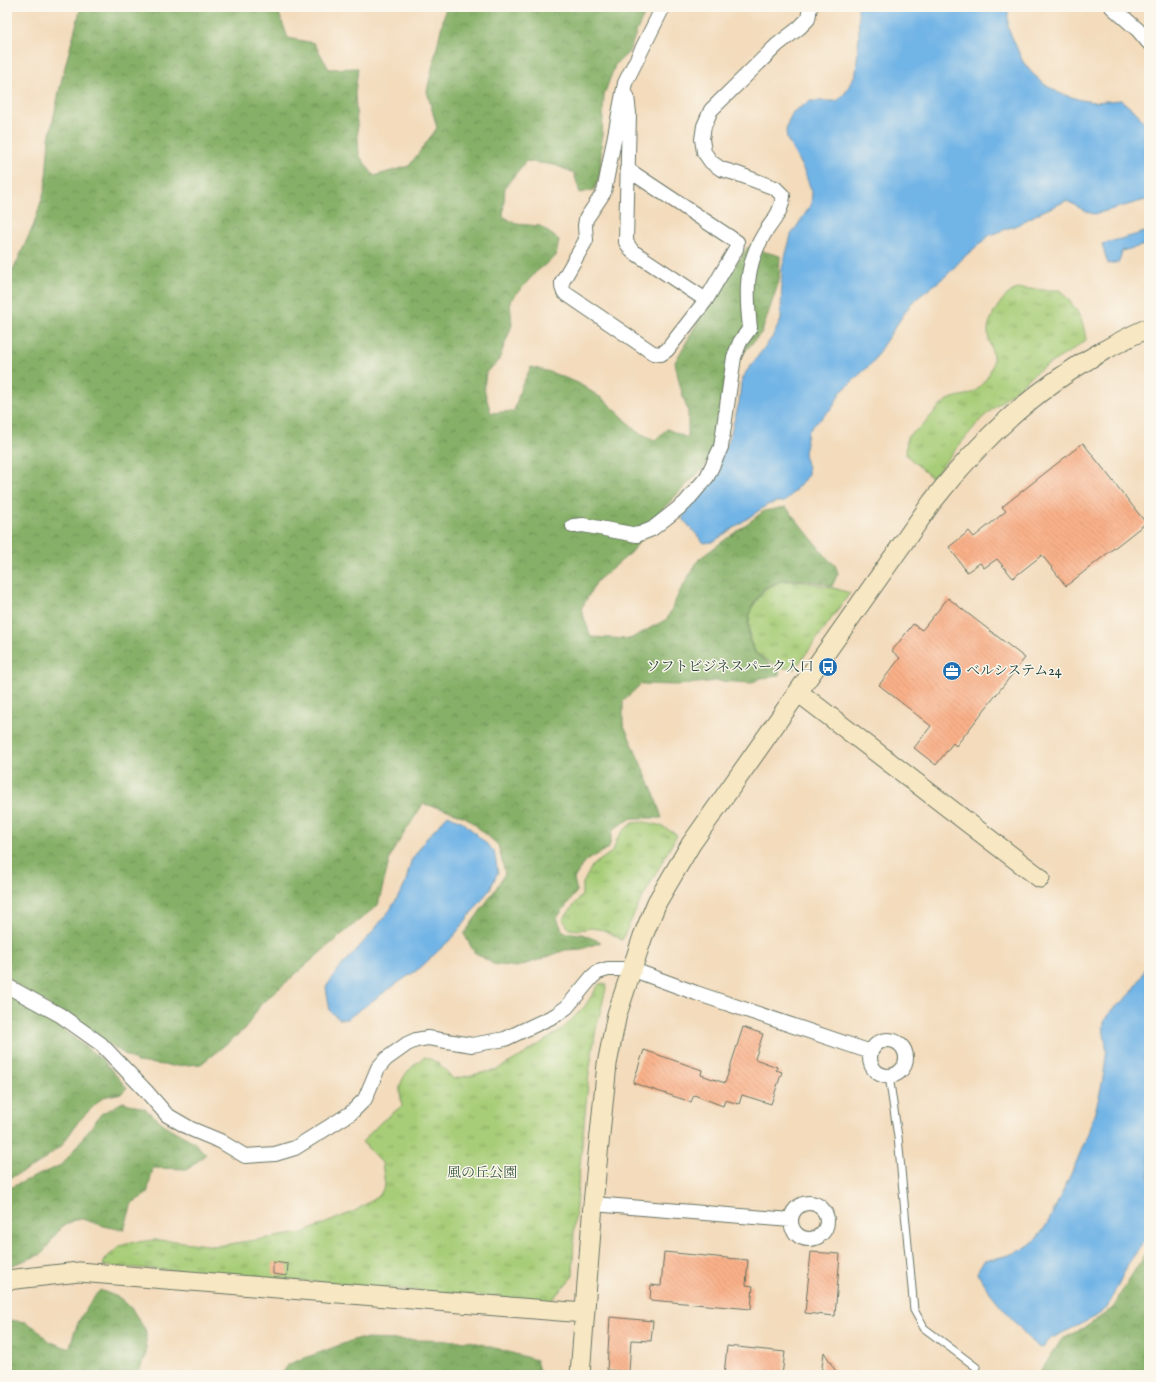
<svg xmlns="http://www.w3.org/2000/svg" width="1156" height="1382" font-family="'IM FELL English','Noto Serif JP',serif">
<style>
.forest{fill:url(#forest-crowns);stroke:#52764e}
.park{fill:url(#park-tufts);stroke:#648556}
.water{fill:#71b4e6;stroke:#48788d}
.building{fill:url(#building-back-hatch)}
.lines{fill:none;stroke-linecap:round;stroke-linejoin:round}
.lane-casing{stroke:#697464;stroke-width:9}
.street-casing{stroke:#697464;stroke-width:16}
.secondary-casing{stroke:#697464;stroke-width:21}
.lane{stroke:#fff;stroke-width:7}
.street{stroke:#fff;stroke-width:14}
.secondary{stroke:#f7e8c3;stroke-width:19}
.labels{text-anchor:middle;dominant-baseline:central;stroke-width:3;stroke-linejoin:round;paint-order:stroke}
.poi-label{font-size:14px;fill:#1f3d34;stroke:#fbf7ec;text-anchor:end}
.park-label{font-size:14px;fill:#3a5a42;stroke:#fbf7ec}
</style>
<defs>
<pattern id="forest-crowns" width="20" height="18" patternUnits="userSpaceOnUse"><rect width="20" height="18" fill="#86b068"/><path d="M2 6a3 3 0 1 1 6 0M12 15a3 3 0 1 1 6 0" fill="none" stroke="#6d9056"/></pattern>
<pattern id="park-tufts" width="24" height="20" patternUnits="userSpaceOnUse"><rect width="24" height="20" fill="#a8cd78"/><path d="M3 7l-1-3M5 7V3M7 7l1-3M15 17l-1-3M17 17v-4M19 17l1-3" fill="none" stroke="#88a863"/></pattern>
<pattern id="building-back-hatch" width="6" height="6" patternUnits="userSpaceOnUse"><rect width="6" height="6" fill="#f9b088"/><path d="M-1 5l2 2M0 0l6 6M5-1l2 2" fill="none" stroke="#d59876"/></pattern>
</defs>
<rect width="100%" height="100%" fill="#fbf7ec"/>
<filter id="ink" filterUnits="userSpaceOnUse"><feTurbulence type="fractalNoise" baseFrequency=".025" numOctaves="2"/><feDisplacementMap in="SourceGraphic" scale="8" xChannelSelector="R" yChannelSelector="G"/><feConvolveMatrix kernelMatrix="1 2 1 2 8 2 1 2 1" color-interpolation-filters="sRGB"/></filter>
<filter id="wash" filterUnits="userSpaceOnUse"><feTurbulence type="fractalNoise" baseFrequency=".012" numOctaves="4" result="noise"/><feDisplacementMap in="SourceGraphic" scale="16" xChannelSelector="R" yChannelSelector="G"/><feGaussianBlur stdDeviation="0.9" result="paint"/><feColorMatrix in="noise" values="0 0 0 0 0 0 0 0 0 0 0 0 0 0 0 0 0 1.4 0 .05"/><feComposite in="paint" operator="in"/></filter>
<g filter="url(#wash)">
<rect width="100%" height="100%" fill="#f3dbbc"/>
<path class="forest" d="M81,7H279L278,11L288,38L314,43L329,69L358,68L355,93L359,155L374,176L409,166L437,128L427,91L446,7H648L637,30L629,52L615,65L604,95L600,176L594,190L580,193L574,173L555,165L526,161L505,187L503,216L516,224L540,226L559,240L556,256L536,272L510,301L512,325L498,362L486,372L484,389L491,413L514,411L521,387L531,367L550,372L578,383L603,399L622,416L637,432L655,440L667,429L688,438V412L680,386L675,362L707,306L748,247L780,256L779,281L762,332L726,373L719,427L705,466L656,516L632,552L597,581L581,609L591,637L630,639L667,619L680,591L699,559L764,511L786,507L828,559L835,565L838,573L832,586L822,583L803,580H782L764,588L751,608L748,624L749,640L755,653L780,672L778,676L761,678L751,683L717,681L678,685L641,684L623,701V723L654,794L662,818H632L613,829L609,848L584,862L574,879L577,891L557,918L563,932L582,934L601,942L582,949L565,950L539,960L516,967L493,964L474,952L464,934L495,890L505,873L498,845L467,818L448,810L423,804L391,854L378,905L336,939L261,1004L245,1029L201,1064L173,1066L137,1062L7,979V278L17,262L34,224L45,189L49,139L62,78Z
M7,995L55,1024L103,1060L127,1088L122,1093L103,1097L78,1122L62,1145L37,1165L7,1179Z
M123,1102L145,1109L169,1128L194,1142L206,1154L188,1169L153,1168L147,1194L132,1203L124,1230L107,1227L79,1218L61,1227L42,1254L7,1267V1189L63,1164L101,1114Z
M1149,1247V1375H1038L1062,1339L1083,1329L1113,1308L1122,1291Z
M100,1290L120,1298L132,1309L146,1331V1356L137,1375H7V1320L26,1322L37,1329L48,1341L67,1348L70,1347C76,1323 84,1309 100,1290Z
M356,1339L470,1341L536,1360L540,1375H281L289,1364Z"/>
<path class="park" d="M1031,289L1044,290H1060C1076,308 1083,316 1086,340L1071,351L1039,370L981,419L932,478L906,455L907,437C915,432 922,426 928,419C935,412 940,405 948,400C962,393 971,399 983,383C989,376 994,365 993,355C991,347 988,340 988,331C988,319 1003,294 1015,290C1020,288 1026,289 1031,289Z
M782,581C809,581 825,585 850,593L795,669L782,668L768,661L756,653L750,640L749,624L751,609L765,589Z
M644,822C657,823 666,828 677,835L638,906L622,940L604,930L591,928L579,930L569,929L563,919L582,895V885L592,866L613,851L617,839L622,832L632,823Z
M603,983L607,985L596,1029L589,1073L574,1227L573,1276L550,1302L186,1271L103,1266L105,1259L120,1246L129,1243L154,1240L174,1241L216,1246L302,1233L355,1211L380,1195L385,1185L382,1163L362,1142L381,1122L402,1106C402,1101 399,1093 400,1087C402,1074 415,1064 424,1057C437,1060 445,1069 453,1079L496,1070L523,1055L562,1029L585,1006L599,984Z"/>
<path class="water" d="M858,7H1008V28L1023,62L1032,73L1044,84L1059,93L1081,100L1094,102L1121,100L1138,114L1144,124L1145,166L1149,176V199L1095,214C1084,213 1076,204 1066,201L1041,212L1017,225L990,235L963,258L947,275L912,302L881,348L873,362L840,393L833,407L812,427L808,432L804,454L808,468V475L785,502H777L767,505L716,540L712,542L704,543L682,518L728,443L739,403L741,383L746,372L773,336L781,320L782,269L791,235L811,205L812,192L804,171L787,139L786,131L788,122L793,112L810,101H837L845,93L856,73L859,36Z
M1149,231V244L1122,251L1119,262L1108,264L1102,244Z
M448,815L463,822L494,851L498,872L490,889L453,937L420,968L389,989L347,1019H339L330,1011L326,987L338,970L370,935L390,910L405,885L411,861L426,839Z
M1149,960V1236L1146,1239L1128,1264L1107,1308L1095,1317L1052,1338L1046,1342L1044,1347L1040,1348L1032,1342C1024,1332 977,1281 978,1272C978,1268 982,1264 984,1261C1002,1257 1023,1253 1036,1239C1049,1225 1055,1207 1063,1191C1084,1147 1101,1106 1106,1056C1108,1046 1102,1034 1104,1023C1106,1011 1125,1002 1132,992C1139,982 1145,971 1149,960Z"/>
<g id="blocks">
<path class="building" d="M1083,443L1146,523L1066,586L1042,555L1013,578L997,559L984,568L980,563L967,572L949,547L969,531L974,537L1006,511L1002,507Z
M948,598L1025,658L956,746L953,743L936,765L914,748L931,726L879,685L900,658L892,651L913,624L922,630Z
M743,1027L763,1034L755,1059L777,1067L776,1070L782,1072L771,1104L742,1095L739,1104L725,1100L723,1106L694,1095L691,1102L633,1083L644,1050L702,1070L701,1075L725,1083Z
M664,1252L748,1260L746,1285L753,1286L751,1309L650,1300L651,1285L661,1286Z
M811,1252L840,1254L835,1316L805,1313Z
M273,1262L288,1264L287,1276L273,1274Z
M610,1317L653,1321L651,1341L631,1340L629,1372L607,1370Z
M727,1346L785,1352L782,1375H724Z
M824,1352L838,1375H821Z"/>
</g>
</g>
<g filter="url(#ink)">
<use href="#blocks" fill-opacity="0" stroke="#697464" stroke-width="1"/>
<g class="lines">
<g class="lane-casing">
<path id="lane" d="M889,1076L898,1137L914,1310L924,1328L976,1367"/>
</g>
<g class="street-casing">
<path id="street" d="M1112,7L1138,30L1149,43
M627,96L629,113L626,242L632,251L706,300
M627,169L737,242L736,249L706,300L667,350L661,354L653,353L565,293C562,290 562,287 562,282L586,240L585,226L586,219L604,192L625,83L663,7
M573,526L583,525L637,535L652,529L685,503L707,477L721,447L734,357L740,342L750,328C746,292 745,266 764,234C773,220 781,214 783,196L775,188L738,174L721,169L711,162L704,152L702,139L704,126L711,110L777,45L799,28L808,19L810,7
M7,986L60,1015L101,1044L146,1091L167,1115L191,1129L220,1141L245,1156L275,1154L295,1148L351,1113L365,1099L378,1068L386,1059L407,1044L416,1040L428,1038L472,1045L505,1039L556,1015L567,1007L592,977L598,972L608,969H631L696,993L871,1052
M870 1058a18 18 0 1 1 36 0a18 18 0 1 1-36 0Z
M791 1221a18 18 0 1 1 36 0a18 18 0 1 1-36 0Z
M593,1204L791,1220"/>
</g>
<g class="secondary-casing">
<path id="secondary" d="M798,692L1040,878
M7,1280L79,1272L584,1313
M580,1375L593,1204L607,1064L617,1014L643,936L657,902L691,844L932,502C980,440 1034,389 1103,351C1118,343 1133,334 1149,328"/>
</g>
<use href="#lane" class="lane"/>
<use href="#street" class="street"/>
<use href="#secondary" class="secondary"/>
</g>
</g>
<defs>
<g id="bus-disc" transform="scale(1)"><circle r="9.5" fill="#1f6fb2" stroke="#fbf7ec"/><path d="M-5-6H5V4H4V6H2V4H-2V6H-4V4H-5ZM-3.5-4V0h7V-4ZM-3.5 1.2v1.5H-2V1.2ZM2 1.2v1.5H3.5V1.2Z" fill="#fff"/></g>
<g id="office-disc" transform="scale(1)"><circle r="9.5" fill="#1f6fb2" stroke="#fbf7ec"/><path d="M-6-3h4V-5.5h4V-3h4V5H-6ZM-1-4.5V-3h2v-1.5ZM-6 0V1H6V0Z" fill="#fff"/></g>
</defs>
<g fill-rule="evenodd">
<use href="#bus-disc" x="828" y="667"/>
<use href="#office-disc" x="952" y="671"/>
</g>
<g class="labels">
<g class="poi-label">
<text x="814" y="667">ソフトビジネスパーク入口</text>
<text x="966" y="671" text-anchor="start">ベルシステム24</text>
</g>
<g class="park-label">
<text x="482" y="1173">風の丘公園</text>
</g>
</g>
<rect width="1156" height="1382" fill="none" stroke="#fbf7ec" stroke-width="24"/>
</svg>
